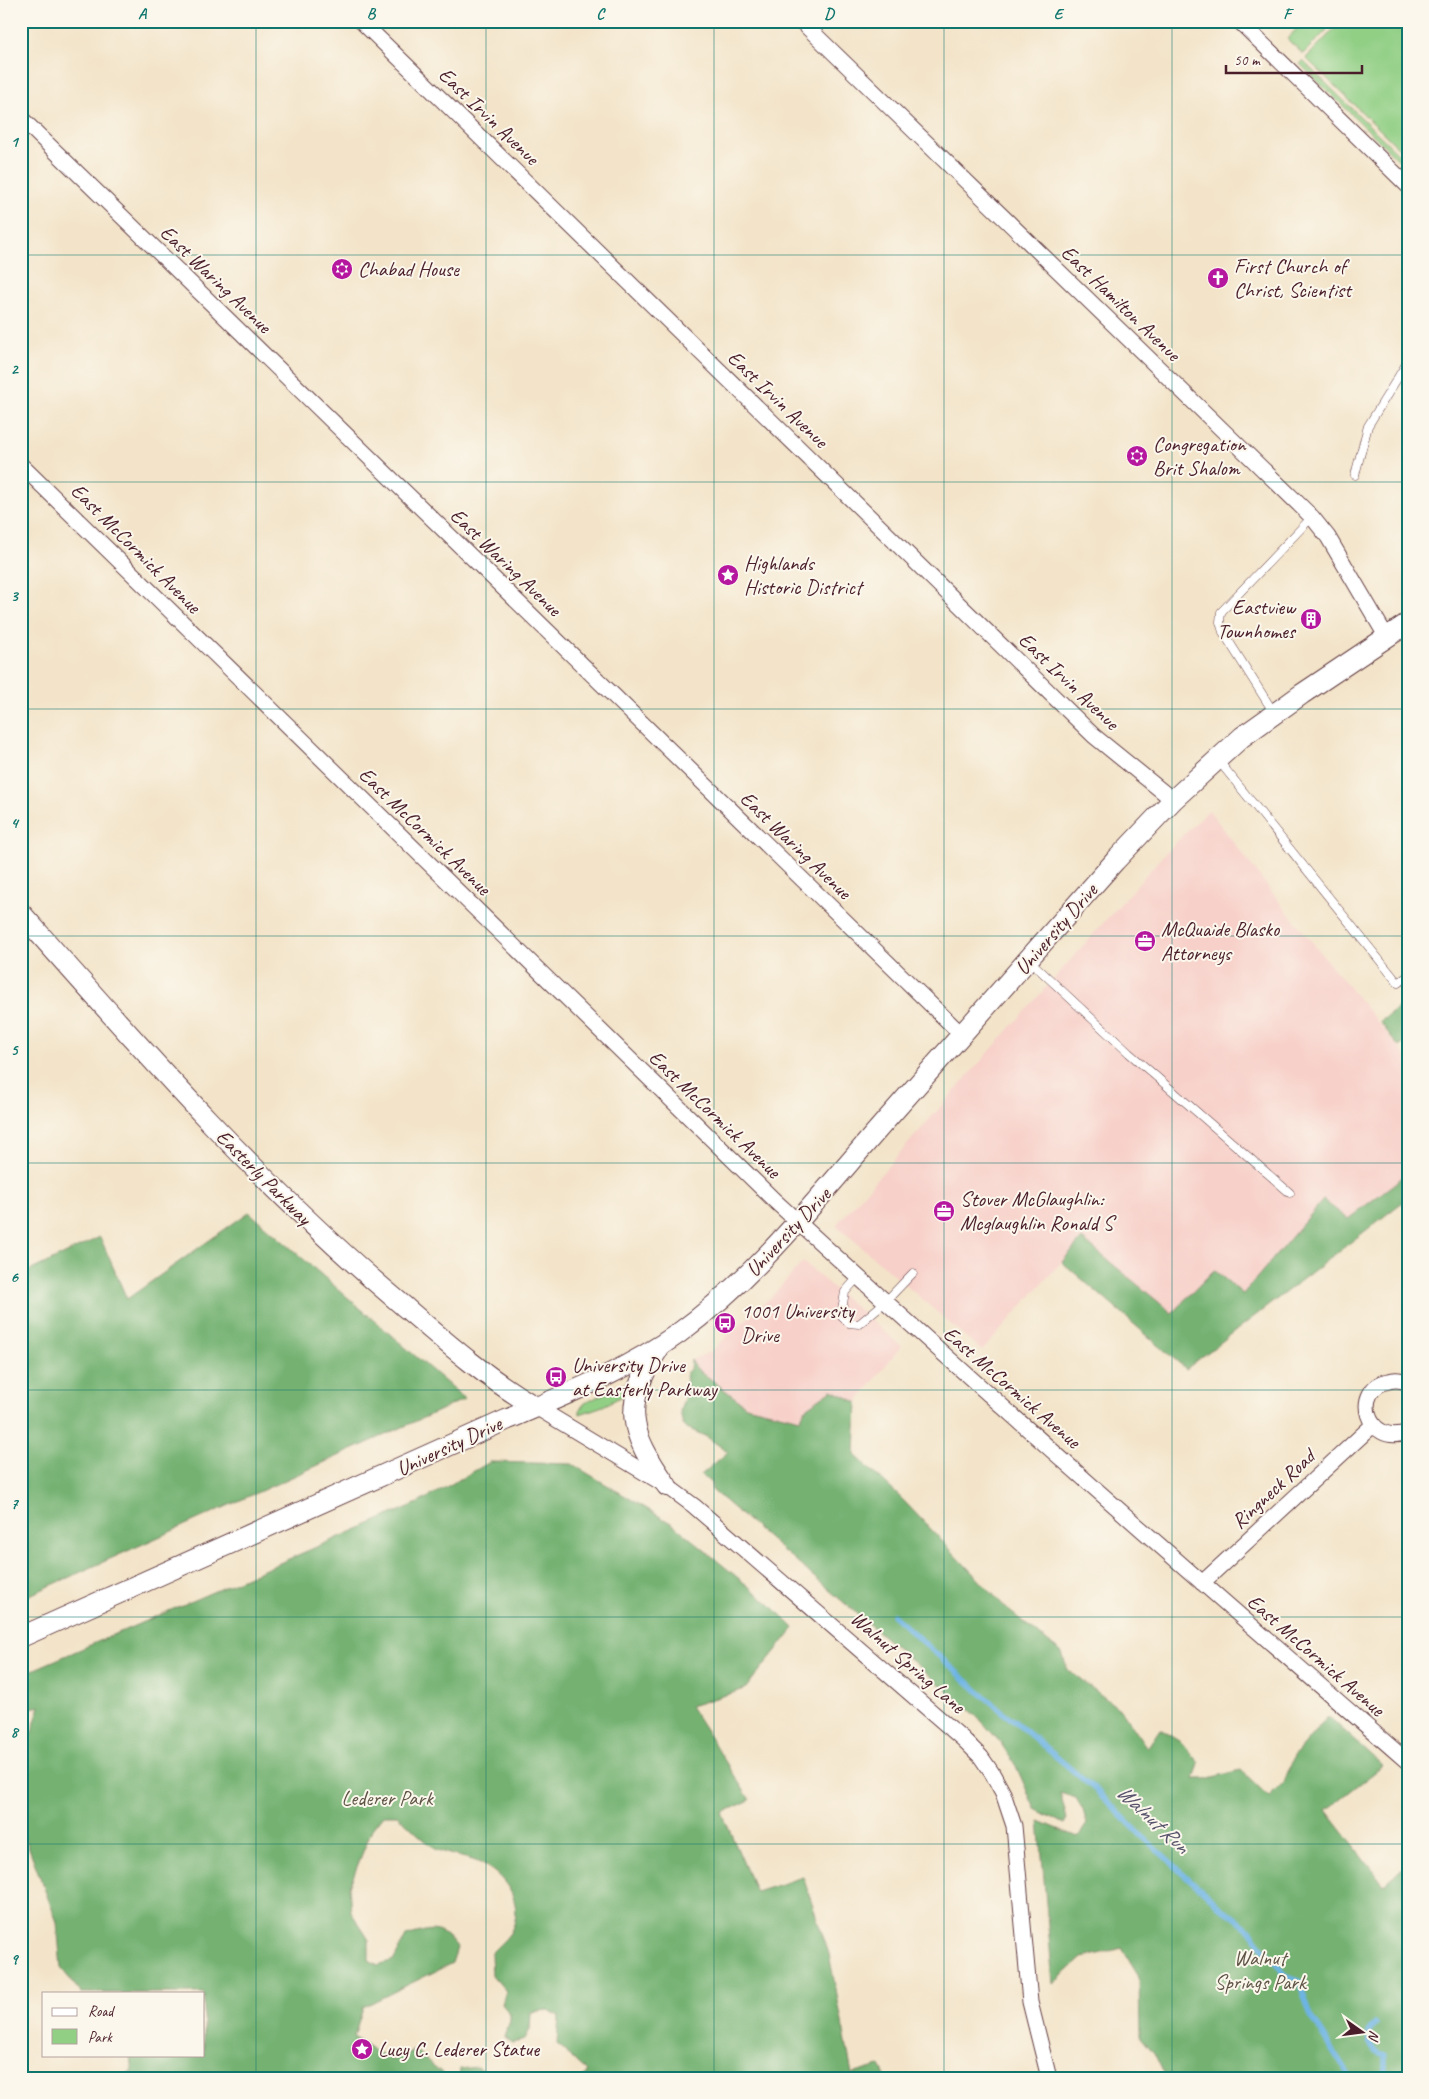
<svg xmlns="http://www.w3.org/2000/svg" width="1429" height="2099" font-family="Caveat,sans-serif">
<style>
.built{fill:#f7d0c9}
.green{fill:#91cf85;stroke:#6e7758}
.forest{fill:#74b272;stroke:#5f684e}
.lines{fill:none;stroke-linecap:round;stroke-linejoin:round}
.stream{stroke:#6eb4e4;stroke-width:5.5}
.service-casing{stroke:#633d43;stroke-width:9}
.minor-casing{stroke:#633d43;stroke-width:17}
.secondary-casing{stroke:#633d43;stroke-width:22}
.service{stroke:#fff;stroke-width:8}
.minor{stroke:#fff;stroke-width:15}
.secondary{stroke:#fff;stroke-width:20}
.grid{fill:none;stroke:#0f766e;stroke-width:1;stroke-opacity:0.55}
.labels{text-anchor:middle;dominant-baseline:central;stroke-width:4;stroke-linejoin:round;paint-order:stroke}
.street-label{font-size:21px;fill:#4a1f2b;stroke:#fbf7ec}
.poi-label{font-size:21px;fill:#4a1f2b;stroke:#fbf7ec;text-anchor:start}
.park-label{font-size:21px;fill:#5f5446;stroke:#fbf7ec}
.water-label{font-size:22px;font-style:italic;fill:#57536c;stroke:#fbf7ec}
.neatline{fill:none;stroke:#0f766e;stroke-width:2}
.grid-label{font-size:16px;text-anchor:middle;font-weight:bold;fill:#0f766e}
</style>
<rect width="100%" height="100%" fill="#fbf7ec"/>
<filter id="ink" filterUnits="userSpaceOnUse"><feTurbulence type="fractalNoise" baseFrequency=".02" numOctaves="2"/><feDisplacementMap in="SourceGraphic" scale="10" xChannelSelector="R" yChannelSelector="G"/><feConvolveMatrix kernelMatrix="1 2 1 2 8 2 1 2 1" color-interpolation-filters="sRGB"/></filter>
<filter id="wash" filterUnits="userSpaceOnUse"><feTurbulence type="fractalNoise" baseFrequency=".0096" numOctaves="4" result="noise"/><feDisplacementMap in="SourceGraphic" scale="20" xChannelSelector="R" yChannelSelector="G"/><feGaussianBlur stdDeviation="1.12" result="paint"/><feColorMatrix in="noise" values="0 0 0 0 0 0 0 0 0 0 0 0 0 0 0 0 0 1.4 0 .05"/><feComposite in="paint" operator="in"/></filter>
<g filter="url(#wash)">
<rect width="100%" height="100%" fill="#f3e4c9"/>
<path class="built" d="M1209,810L1285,909L1408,1059V1173L1348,1219L1322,1201L1243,1294L1214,1270L1172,1313L1082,1239L982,1351L836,1225L1166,852Z
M803,1262L901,1346L857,1402L832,1391L807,1407L800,1419L746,1406L696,1368L691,1360L710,1352L771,1297Z"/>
<path class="green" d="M1304,21H1316L1327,30L1303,54L1287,39Z
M1342,21H1400L1402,25L1408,26V157L1306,58Z
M1303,61L1408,163V169L1300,64Z
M630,1381H632V1391L603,1406L580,1414V1409L585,1403Z"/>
<path class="forest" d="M1408,1000V1040L1399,1047L1380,1022Z
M1408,1173V1198L1186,1369L1062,1262L1082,1239L1172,1313L1214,1270L1243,1294L1323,1200L1348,1219Z
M249,1212L465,1399L21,1599V1275L100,1237L127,1299Z
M691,1360L696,1368L746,1406L800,1419L807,1407L832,1390L857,1402L855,1455L902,1499L1007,1609L1062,1653L1067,1669L1122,1711L1147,1748L1160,1729L1180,1741L1199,1763L1194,1779H1206L1241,1770L1269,1797L1284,1782L1294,1756L1328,1716L1383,1766L1326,1810L1384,1885L1408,1863V2078H1166L1154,2053L1140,2036L1139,1976L1122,1948L1082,1958L1053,1984L1039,1821L1078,1837L1087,1824L1083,1810L1076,1798L1060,1793L1067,1819L1064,1824L1035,1809L1016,1766L1000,1742L978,1717L712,1490L711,1483L701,1475L728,1452L707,1437L683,1426L680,1411L687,1390L686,1373L690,1369Z
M490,1462L572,1464L674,1525L771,1605L794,1628L745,1689L690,1706L750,1800L722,1813L756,1892L803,1877L829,1954L852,2074L880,2066L886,2078H583L587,2072L557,2044L559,2016L548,2010L531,2012L530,2029L525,2040L513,2043L504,2037L510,2021V2014L502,2004L506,1991L492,1975L491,1953C497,1947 505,1940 510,1933C526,1906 507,1877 482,1864C470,1857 454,1857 441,1851C427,1845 409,1825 397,1815H383L372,1829L349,1887L351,1912L369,1940V1960L378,1965L394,1960L406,1936C432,1929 439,1924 457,1948L452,1963L363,2007L354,2036L372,2050L392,2059L415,2050L442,2073L441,2078H116L132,2072L130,2055H204V1993H81L61,1968L57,1922L21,1827L22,1764L40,1706L21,1710V1675L418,1503Z
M477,2067L495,2078H459L460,2069Z"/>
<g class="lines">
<path class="stream" d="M893,1615L978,1691L1097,1791L1143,1837L1216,1903L1251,1931L1285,1976L1299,1981L1311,2016L1351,2078
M1376,2024L1369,2033L1370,2042L1377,2052L1385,2055V2069L1389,2078"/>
</g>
</g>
<g filter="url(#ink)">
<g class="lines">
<g class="service-casing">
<path id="service" d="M1355,475L1368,426L1408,361
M1274,713L1223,632L1220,622L1221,612L1312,517
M1218,760L1398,983L1408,976
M1029,960L1129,1053L1290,1193
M859,1276L845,1292L841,1315L849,1323L859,1324L885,1302L913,1273"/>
</g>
<g class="minor-casing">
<path id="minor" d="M361,21L1094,736L1173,800
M801,21L1312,517L1328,537L1386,636
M1239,21L1408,186
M21,118L962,1035
M21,465L775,1201C983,1392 1195,1577 1408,1762
M1408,1383C1402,1380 1395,1379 1389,1381C1351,1388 1366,1448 1408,1432
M536,1407L667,1486L694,1506L963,1739L981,1757L992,1773L1003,1793L1014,1826L1030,2002L1049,2078
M1202,1583L1373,1425"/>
</g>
<g class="secondary-casing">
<path id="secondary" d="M21,913C142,1050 259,1184 399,1302C442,1339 487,1379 536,1407
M659,1348C621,1406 629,1432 667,1486
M21,1637L506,1420C565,1395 626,1371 679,1333C758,1275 817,1199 881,1126C959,1037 1037,949 1115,861L1173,800L1242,737L1302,694L1408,623"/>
</g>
<use href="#service" class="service"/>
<use href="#minor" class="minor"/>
<use href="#secondary" class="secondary"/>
</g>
</g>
<path class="grid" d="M256,21V2078M486,21V2078M714,21V2078M944,21V2078M1172,21V2078M21,255H1408M21,482H1408M21,709H1408M21,936H1408M21,1163H1408M21,1390H1408M21,1617H1408M21,1844H1408"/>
<defs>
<g id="synagogue-disc" transform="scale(1.125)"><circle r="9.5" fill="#b5179e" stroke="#fbf7ec"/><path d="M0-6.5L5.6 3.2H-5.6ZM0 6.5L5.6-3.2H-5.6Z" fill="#fff"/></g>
<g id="church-disc" transform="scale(1.125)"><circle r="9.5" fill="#b5179e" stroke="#fbf7ec"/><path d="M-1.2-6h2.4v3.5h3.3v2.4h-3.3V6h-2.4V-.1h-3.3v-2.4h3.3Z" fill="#fff"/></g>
<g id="sight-disc" transform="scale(1.125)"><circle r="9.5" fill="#b5179e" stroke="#fbf7ec"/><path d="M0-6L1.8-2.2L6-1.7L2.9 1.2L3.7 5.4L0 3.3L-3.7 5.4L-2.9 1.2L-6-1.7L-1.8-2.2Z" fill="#fff"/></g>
<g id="building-disc" transform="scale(1.125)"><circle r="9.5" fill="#b5179e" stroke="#fbf7ec"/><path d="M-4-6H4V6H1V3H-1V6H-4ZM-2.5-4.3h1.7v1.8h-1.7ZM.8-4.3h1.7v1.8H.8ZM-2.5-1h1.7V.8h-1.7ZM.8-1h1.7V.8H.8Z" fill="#fff"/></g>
<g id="office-disc" transform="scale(1.125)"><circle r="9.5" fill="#b5179e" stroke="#fbf7ec"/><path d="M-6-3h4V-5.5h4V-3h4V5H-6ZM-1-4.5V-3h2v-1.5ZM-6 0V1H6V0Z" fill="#fff"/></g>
<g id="bus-disc" transform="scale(1.125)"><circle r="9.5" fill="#b5179e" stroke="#fbf7ec"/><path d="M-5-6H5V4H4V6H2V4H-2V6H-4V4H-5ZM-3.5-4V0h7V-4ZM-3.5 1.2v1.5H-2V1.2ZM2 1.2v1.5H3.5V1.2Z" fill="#fff"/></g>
</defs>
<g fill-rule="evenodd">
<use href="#synagogue-disc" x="342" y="269"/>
<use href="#church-disc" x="1218" y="278"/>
<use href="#synagogue-disc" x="1137" y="456"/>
<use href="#sight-disc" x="728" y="575"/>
<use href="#building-disc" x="1311" y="619"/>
<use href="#office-disc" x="1145" y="941"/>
<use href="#office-disc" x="944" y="1211"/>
<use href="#bus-disc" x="725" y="1323"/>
<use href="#bus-disc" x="556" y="1377"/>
<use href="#sight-disc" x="362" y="2049"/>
</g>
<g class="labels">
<g class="street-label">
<text transform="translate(489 116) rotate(44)">East Irvin Avenue</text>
<text transform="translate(216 279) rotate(44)">East Waring Avenue</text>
<text transform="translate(1121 303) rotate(44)">East Hamilton Avenue</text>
<text transform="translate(778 399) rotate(44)">East Irvin Avenue</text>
<text transform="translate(136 548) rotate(45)">East McCormick Avenue</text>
<text transform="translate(506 562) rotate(44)">East Waring Avenue</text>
<text transform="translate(1069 681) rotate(44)">East Irvin Avenue</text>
<text transform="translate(425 831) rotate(44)">East McCormick Avenue</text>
<text transform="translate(796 845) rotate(44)">East Waring Avenue</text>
<text transform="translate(1056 929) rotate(-49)">University Drive</text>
<text transform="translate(715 1114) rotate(44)">East McCormick Avenue</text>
<text transform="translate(264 1177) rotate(45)">Easterly Parkway</text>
<text transform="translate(788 1232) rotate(-47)">University Drive</text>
<text transform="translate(1012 1387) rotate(41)">East McCormick Avenue</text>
<text transform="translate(449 1446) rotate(-25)">University Drive</text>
<text transform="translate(1273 1489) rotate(-43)">Ringneck Road</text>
<text transform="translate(1316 1655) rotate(41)">East McCormick Avenue</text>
<text transform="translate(908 1662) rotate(41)">Walnut Spring Lane</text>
</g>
<g class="poi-label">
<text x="1234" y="266">First Church of<tspan x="1234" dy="24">Christ, Scientist</tspan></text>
<text x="358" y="269">Chabad House</text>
<text x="1153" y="444">Congregation<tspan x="1153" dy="24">Brit Shalom</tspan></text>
<text x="744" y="563">Highlands<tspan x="744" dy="24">Historic District</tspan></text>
<text x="1295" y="607" text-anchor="end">Eastview<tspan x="1295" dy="24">Townhomes</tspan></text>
<text x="1161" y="929">McQuaide Blasko<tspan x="1161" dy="24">Attorneys</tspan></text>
<text x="960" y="1199">Stover McGlaughlin:<tspan x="960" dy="24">Mcglaughlin Ronald S</tspan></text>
<text x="741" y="1311">1001 University<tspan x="741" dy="24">Drive</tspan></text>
<text x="572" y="1365">University Drive<tspan x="572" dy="24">at Easterly Parkway</tspan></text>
<text x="378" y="2049">Lucy C. Lederer Statue</text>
</g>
<g class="park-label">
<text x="387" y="1798">Lederer Park</text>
<text x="1260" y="1958">Walnut<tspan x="1260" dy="24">Springs Park</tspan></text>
</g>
<g class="water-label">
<text transform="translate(1153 1819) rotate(43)">Walnut Run</text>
</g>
</g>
<rect width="1429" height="2099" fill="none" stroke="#fbf7ec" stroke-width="55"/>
<rect x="42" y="1992" width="162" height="65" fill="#fbf7ec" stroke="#b4a19f"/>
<rect x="52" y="2008" width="25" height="8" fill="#ffffff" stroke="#b4a19f"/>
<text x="88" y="2016" font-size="15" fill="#4a1f2b">Road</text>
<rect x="52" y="2029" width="25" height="15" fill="#91cf85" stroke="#b4a19f"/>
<text x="88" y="2042" font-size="15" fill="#4a1f2b">Park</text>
<g transform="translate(1362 2032) rotate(104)" stroke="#fbf7ec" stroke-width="4" paint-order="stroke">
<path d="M0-4L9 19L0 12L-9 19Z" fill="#4a1f2b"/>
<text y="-8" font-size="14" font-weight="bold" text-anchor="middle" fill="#4a1f2b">N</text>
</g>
<path d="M1226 65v8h136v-8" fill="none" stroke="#4a1f2b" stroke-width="2.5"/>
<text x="1234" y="65" font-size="15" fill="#4a1f2b" stroke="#fbf7ec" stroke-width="4" paint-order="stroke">50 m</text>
<rect x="28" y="28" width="1374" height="2044" class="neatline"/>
<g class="grid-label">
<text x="142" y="19">A</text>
<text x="371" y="19">B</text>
<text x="600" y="19">C</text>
<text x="829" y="19">D</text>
<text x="1058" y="19">E</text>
<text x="1287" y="19">F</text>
<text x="14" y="147">1</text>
<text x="14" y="374">2</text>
<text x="14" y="601">3</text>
<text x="14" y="828">4</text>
<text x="14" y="1055">5</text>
<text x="14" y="1282">6</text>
<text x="14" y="1509">7</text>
<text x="14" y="1737">8</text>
<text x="14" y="1964">9</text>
</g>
</svg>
